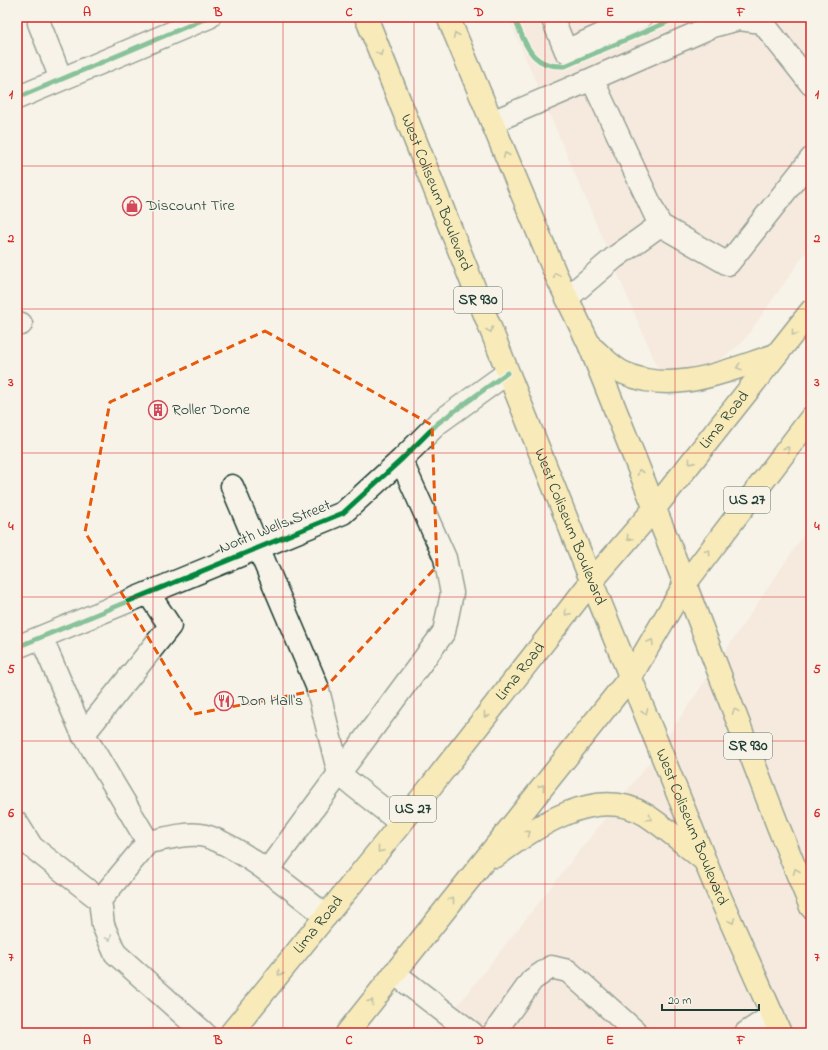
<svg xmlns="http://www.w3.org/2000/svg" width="828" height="1050" font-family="'Indie Flower',sans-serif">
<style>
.built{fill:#f4e0d4}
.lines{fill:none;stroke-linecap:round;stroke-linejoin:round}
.minor-casing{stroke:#1f3d34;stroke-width:25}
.highway-casing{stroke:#1f3d34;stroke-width:25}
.minor{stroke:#f7f3e8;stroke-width:22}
.highway{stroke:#f8e281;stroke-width:22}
.cycleway-casing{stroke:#f7f3e8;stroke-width:8}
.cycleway{stroke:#00873e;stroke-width:5}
.oneway{stroke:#818757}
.oneway2{stroke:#8b988e}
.marked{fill:none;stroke:#e8590c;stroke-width:3;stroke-dasharray:8 5;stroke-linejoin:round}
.grid{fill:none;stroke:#d62828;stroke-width:1;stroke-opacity:0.55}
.labels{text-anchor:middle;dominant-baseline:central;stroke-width:3;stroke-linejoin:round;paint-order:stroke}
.shield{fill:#f7f3e8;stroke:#60746a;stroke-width:1}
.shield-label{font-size:15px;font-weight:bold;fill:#1f3d34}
.street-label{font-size:16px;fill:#1f3d34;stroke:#f7f3e8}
.poi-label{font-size:16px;fill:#1f3d34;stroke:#f7f3e8;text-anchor:start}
.neatline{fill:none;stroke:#d62828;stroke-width:1.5}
.grid-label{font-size:13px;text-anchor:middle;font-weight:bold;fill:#d62828}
</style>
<rect width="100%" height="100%" fill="#f7f3e8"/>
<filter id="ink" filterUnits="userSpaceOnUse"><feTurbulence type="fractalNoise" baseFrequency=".025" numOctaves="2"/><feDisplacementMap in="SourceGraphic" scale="8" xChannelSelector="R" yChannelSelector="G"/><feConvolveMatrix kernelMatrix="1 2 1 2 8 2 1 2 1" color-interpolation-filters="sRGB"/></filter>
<g filter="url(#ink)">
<path class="built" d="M508,17H811V245L742,343L713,365L686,372L659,371Z
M811,524V1033H436L655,755Z"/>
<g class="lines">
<g class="minor-casing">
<path id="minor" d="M552,17L566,51L641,17
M39,23L61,79
M592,79L713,26L739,19L762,22L811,84
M17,98L209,17
M492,122L592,79L660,225
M567,298L614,258L660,225L728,264L811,159
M17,323L21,324
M232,486L317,686L339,774L401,823
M41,637L80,728L148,842
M17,647L343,513L401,460L438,423L507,373
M83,735L170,626L148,593
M17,823L32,847L100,900L103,925L115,953L204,1033
M267,871L444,632L452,593L445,558L401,460
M100,900L148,842C165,839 184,833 200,835C232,839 299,895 326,916
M394,973L472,1033
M494,1033L532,980L551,967L568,971L637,1033
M746,1033L773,1015"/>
</g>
<g class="highway-casing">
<g id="highway">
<path id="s1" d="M366,17C477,297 589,577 703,856C727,916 755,974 780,1033"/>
<path d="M448,17L556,275L589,344L685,584L778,826L811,907"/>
<path d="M590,346C600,354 612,368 624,373C674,396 728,370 776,355"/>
<path d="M496,856C536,827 596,784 646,815C666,828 685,845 704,860"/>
<path id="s2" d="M231,1033L428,790L591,582L655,508L811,311"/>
<path d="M347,1033L631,676L685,584L811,418"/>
</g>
</g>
<use href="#minor" class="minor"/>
<use href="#highway" class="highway"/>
<g class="cycleway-casing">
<path id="cycleway" d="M514,17C526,44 530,68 565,66L679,17
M17,98L209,17
M17,647L343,513L401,460L438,423L507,373"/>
</g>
<use href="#cycleway" class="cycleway"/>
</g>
<defs><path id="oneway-chevron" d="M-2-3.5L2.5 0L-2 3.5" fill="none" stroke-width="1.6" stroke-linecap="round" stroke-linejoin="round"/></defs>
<g class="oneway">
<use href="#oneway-chevron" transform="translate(456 35) rotate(-113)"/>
<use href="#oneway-chevron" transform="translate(380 53) rotate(68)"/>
<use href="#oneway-chevron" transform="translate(506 155) rotate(-113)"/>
<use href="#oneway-chevron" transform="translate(556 275) rotate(-114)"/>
<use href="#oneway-chevron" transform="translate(490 330) rotate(68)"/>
<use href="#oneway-chevron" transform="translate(794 333) rotate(128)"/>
<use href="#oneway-chevron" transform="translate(739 367) rotate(162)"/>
<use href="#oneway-chevron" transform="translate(787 449) rotate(-52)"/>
<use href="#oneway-chevron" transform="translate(691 462) rotate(129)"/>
<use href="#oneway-chevron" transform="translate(640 472) rotate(-112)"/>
<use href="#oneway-chevron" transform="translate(629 538) rotate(131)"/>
<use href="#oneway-chevron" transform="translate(708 552) rotate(-54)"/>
<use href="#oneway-chevron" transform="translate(567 613) rotate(129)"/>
<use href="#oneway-chevron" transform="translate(651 642) rotate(-59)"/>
<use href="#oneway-chevron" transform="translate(735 711) rotate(-111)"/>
<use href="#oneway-chevron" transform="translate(645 712) rotate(68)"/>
<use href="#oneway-chevron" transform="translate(486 715) rotate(128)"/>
<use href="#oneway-chevron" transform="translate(542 787) rotate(-51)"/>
<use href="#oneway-chevron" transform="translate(649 818) rotate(35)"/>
<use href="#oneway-chevron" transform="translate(528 833) rotate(-36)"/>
<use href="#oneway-chevron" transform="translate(380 850) rotate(129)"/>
<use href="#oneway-chevron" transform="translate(796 871) rotate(-112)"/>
<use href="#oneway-chevron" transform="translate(452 900) rotate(-52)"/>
<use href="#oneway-chevron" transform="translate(732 921) rotate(66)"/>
<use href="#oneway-chevron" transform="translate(280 973) rotate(129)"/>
<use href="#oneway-chevron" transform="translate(371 1002) rotate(-52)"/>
</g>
<use class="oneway2" href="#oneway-chevron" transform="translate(109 938) rotate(67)"/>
</g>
<path d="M0 0H828V1050H0ZM265,331L432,425L437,566L324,689L194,714L85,532L110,402Z" fill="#f7f3e8" fill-opacity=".55" fill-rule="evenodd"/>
<path class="marked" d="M265,331L432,425L437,566L324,689L194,714L85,532L110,402Z"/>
<path class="grid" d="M153,17V1033M283,17V1033M414,17V1033M545,17V1033M675,17V1033M17,166H811M17,309H811M17,453H811M17,597H811M17,741H811M17,884H811"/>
<defs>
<g id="shop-ring" transform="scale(1)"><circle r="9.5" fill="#f7f3e8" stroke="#d1495b" stroke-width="1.5"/><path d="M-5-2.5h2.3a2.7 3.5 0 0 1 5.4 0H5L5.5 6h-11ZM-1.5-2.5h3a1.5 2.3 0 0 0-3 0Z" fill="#d1495b"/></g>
<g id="building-ring" transform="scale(1)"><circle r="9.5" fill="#f7f3e8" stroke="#d1495b" stroke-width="1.5"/><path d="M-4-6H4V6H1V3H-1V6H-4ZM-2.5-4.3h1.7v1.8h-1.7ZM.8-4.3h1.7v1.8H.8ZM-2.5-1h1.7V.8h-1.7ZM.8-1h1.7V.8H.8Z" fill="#d1495b"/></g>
<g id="restaurant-ring" transform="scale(1)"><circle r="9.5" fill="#f7f3e8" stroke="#d1495b" stroke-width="1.5"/><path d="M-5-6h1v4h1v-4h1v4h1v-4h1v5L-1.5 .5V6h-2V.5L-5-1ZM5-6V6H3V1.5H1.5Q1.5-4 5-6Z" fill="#d1495b"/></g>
</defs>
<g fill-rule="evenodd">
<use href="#shop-ring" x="132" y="206"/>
<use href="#building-ring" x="158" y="410"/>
<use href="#restaurant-ring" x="224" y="701"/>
</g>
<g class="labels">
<g class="shield">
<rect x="454" y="287" width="48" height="26" rx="3"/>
<rect x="724" y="487" width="46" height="26" rx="3"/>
<rect x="724" y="733" width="48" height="26" rx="3"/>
<rect x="390" y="796" width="46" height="26" rx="3"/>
</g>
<g class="shield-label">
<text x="478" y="300">SR 930</text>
<text x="747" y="500">US 27</text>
<text x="748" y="746">SR 930</text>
<text x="413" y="809">US 27</text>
</g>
<g class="street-label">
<text stroke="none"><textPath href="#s1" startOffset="189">West Coliseum Boulevard</textPath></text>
<text stroke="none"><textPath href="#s2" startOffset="787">Lima Road</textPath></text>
<text transform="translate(275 527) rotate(-22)">North Wells Street</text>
<text stroke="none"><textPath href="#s1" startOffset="549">West Coliseum Boulevard</textPath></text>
<text stroke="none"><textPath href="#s2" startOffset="463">Lima Road</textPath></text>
<text stroke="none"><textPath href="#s1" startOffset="873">West Coliseum Boulevard</textPath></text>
<text stroke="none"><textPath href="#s2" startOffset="139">Lima Road</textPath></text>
</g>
<g class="poi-label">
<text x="146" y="206">Discount Tire</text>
<text x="172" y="410">Roller Dome</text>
<text x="238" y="701">Don Hall's</text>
</g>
</g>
<rect width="828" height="1050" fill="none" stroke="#f7f3e8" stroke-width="44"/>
<path d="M662 1004v6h97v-6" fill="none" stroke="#1f3d34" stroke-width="2"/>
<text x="668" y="1004" font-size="12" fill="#1f3d34" stroke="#f7f3e8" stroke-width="3" paint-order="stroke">20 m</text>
<rect x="22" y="22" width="784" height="1006" class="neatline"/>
<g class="grid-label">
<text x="87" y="16">A</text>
<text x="218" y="16">B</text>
<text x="349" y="16">C</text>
<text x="479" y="16">D</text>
<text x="610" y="16">E</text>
<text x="741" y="16">F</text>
<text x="11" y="98">1</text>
<text x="817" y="98">1</text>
<text x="11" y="242">2</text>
<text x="817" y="242">2</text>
<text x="11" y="386">3</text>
<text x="817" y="386">3</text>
<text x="11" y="530">4</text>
<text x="817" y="530">4</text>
<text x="11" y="673">5</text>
<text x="817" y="673">5</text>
<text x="11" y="817">6</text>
<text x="817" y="817">6</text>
<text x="11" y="961">7</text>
<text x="817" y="961">7</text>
<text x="87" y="1044">A</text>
<text x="218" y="1044">B</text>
<text x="349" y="1044">C</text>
<text x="479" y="1044">D</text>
<text x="610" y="1044">E</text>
<text x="741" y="1044">F</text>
</g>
</svg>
